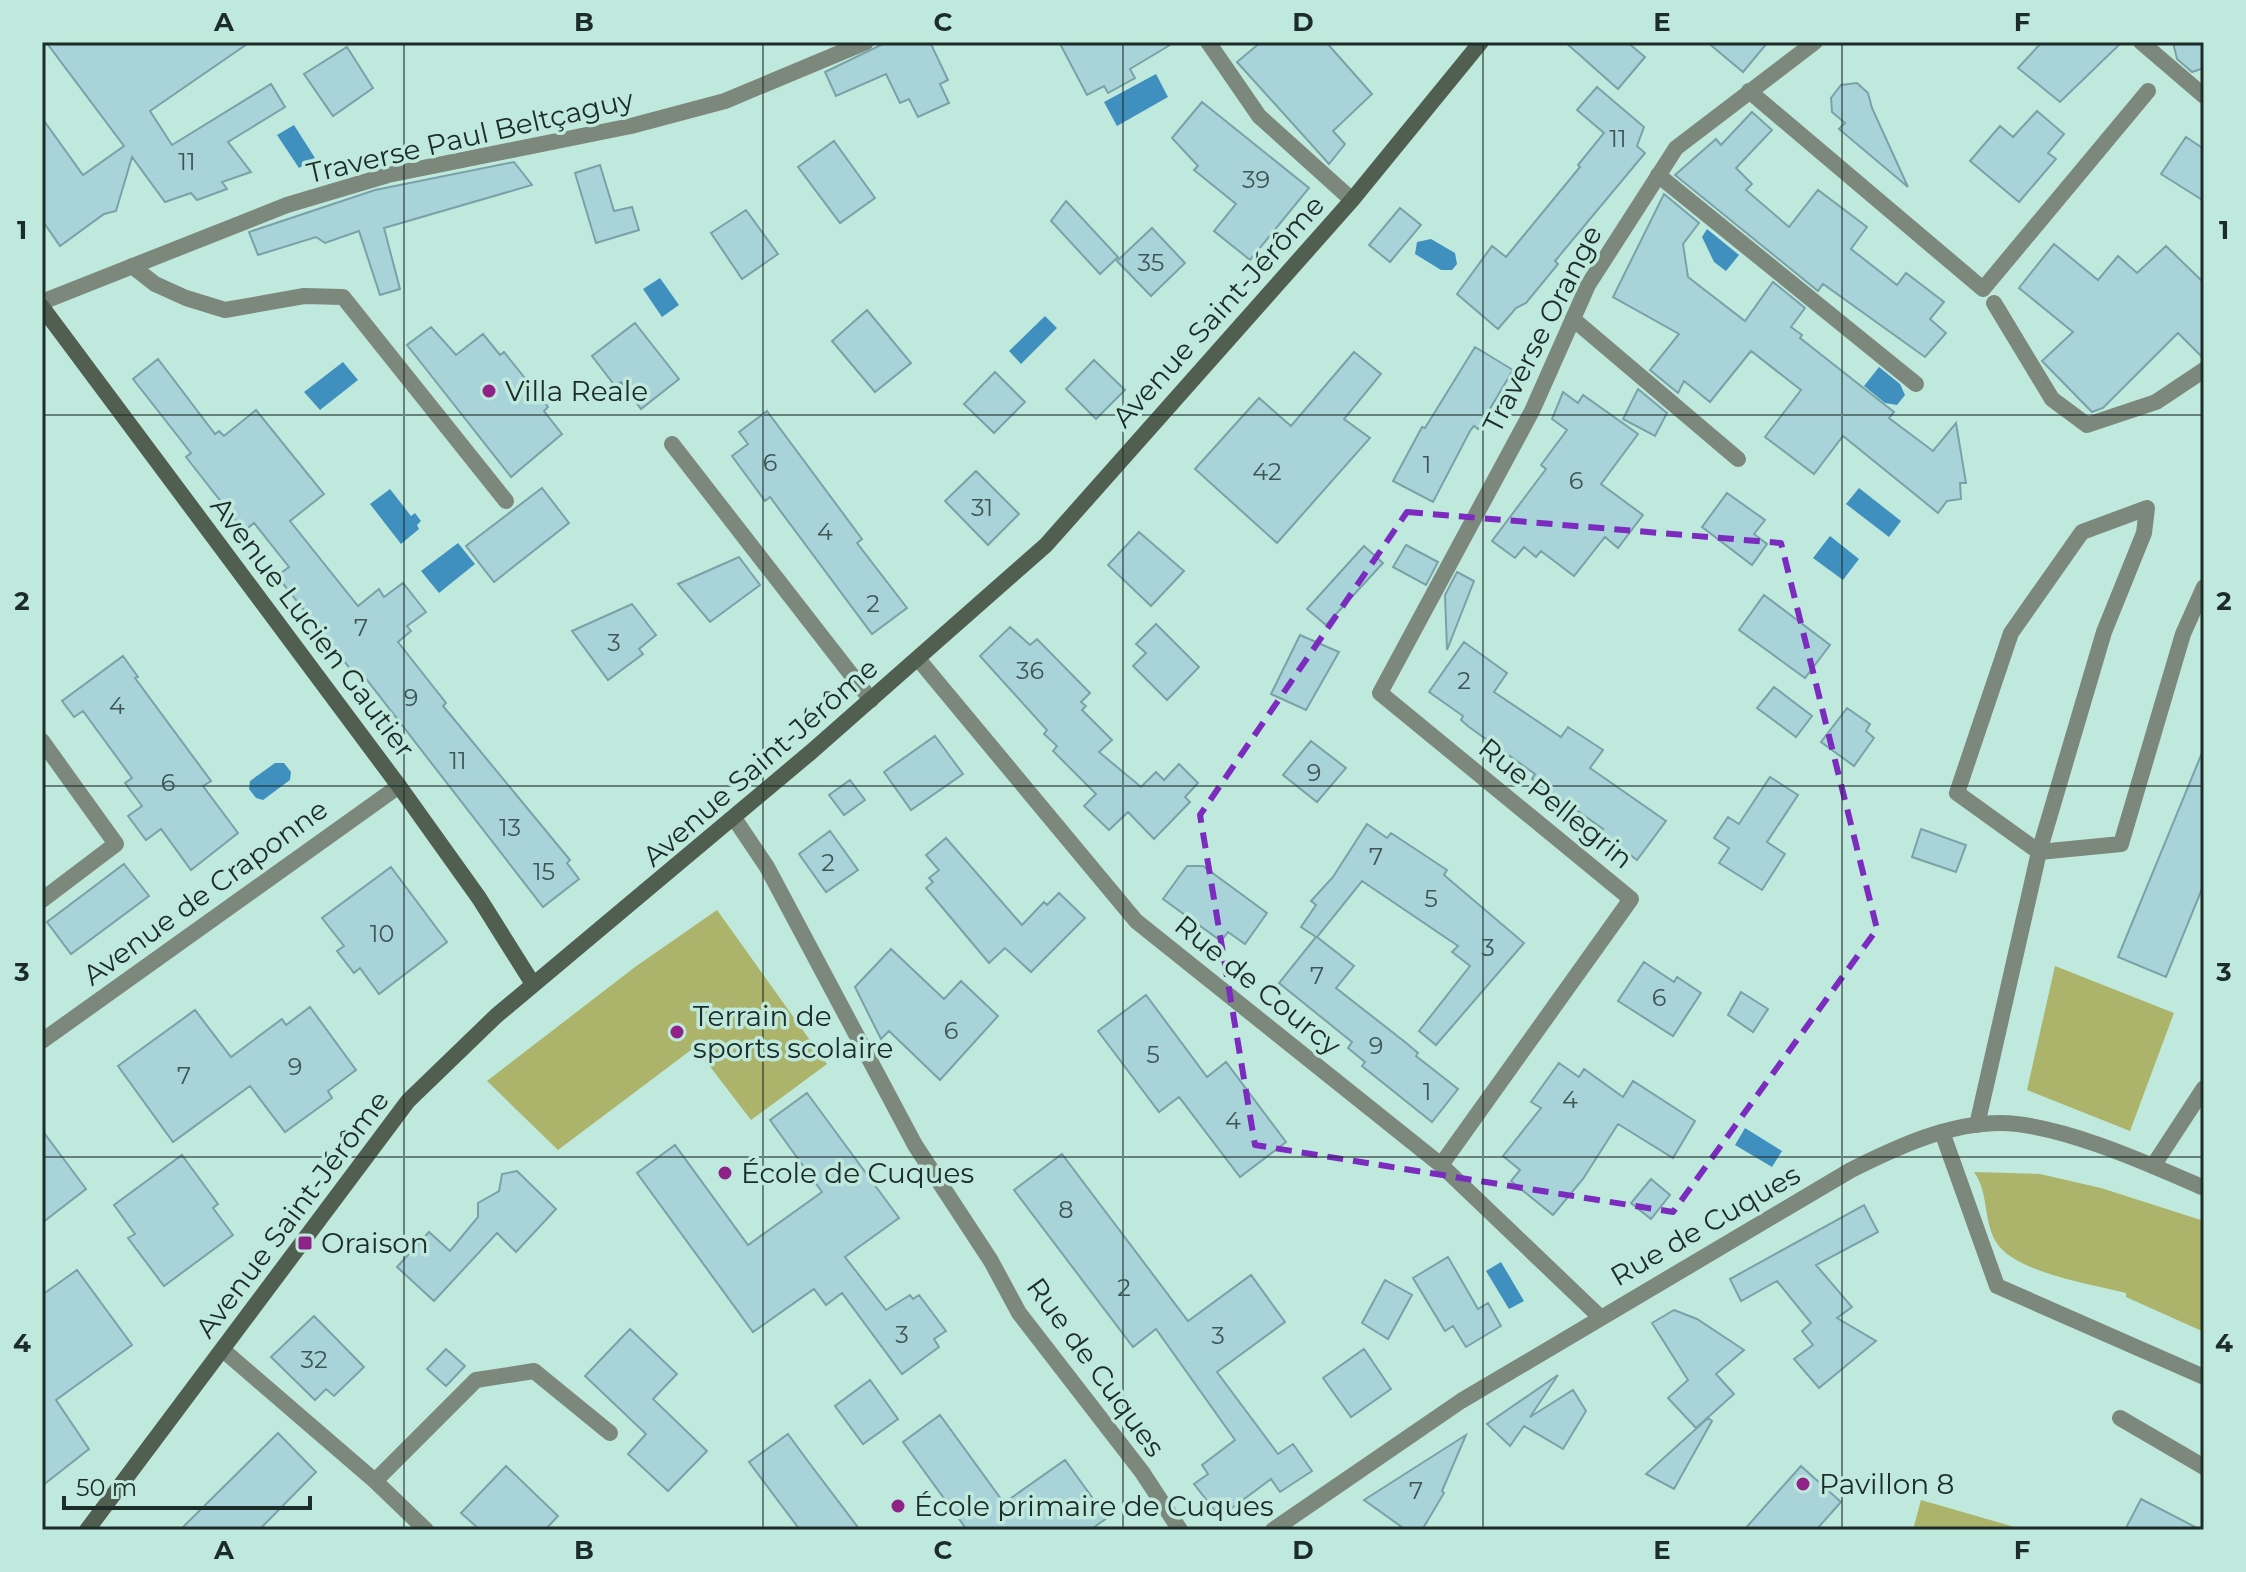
<svg xmlns="http://www.w3.org/2000/svg" width="2246" height="1572" font-family="Montserrat,sans-serif">
<style>
.green{fill:#abb46a}
.water{fill:#4090bf}
.building{fill:#a8d3d9;stroke:#79a2a8;stroke-width:2}
.lines{fill:none;stroke-linecap:round;stroke-linejoin:round}
.lane{stroke:#7d887d;stroke-width:16}
.street{stroke:#7d887d;stroke-width:16}
.secondary{stroke:#505f50;stroke-width:16}
.marked{fill:none;stroke:#7b2cbf;stroke-width:6;stroke-dasharray:16 10;stroke-linejoin:round}
.grid{fill:none;stroke:#1c2c28;stroke-width:2;stroke-opacity:0.55}
.poi-dot{fill:#8e2286;stroke:#c0e9dd;stroke-width:3}
.labels{text-anchor:middle;dominant-baseline:central;stroke-width:7;stroke-linejoin:round;paint-order:stroke}
.number-label{font-size:24px;fill:#3f5654}
.street-label{font-size:28px;fill:#1c2c28;stroke:#c0e9dd}
.poi-label{font-size:28px;fill:#1c2c28;stroke:#c0e9dd;text-anchor:start}
.neatline{fill:none;stroke:#1c2c28;stroke-width:3}
.grid-label{font-size:26px;text-anchor:middle;font-weight:bold;fill:#1c2c28}
</style>
<rect width="100%" height="100%" fill="#c0e9dd"/>
<path class="green" d="M717,910L827,1064L751,1120L695,1047L558,1150L487,1081L635,967Z
M2055,966L2174,1013L2130,1131L2027,1090Z
M1974,1172L2040,1174L2101,1188L2204,1221V1332L2126,1297V1293C2092,1284 2015,1273 1996,1242C1983,1220 1989,1193 1974,1172Z
M1921,1500L2025,1530H1913Z"/>
<path class="water" d="M1156,74L1168,97L1117,126L1104,102Z
M294,125L315,158L299,168L277,135Z
M1707,229L1739,255L1726,271L1714,262L1702,237Z
M1431,239L1455,253L1457,264L1452,270H1441L1415,254L1417,242Z
M660,278L679,305L662,317L643,289Z
M1045,316L1057,328L1021,364L1009,351Z
M343,362L358,380L320,410L304,392Z
M1879,367L1900,384L1905,395L1897,405L1885,403L1864,386Z
M1859,488L1901,521L1889,537L1846,504Z
M390,489L411,516L415,513L421,521L417,525L419,529L401,544L370,504Z
M1830,536L1859,559L1843,580L1813,558Z
M458,543L475,564L439,593L421,571Z
M275,763H284L291,772L290,780L263,800L256,798L249,789L250,781Z
M1745,1128L1782,1151L1772,1167L1735,1145Z
M1501,1262L1524,1301L1509,1309L1486,1271Z"/>
<path class="building" d="M46,42H250L150,111L172,145L271,84L285,107L228,142L251,172L222,182L227,189L197,200L191,193L165,202L132,157L116,211L104,214L60,246L42,220V118L83,175L124,146Z
M887,42H930L948,80L940,84L949,103L918,117L909,99L900,103L886,74L836,96L825,72Z
M1059,42H1175L1130,69L1135,78L1108,93L1104,86L1087,95Z
M1261,42H1326L1372,94L1333,131L1345,144L1329,164L1237,62Z
M1565,42H1627L1645,57L1618,89Z
M1707,42H1768L1743,72Z
M2042,42H2122L2060,102L2018,68Z
M2173,42H2204V68L2192,72L2177,59Z
M347,47L373,88L333,116L304,74Z
M1857,83L1868,93L1872,108L1908,187L1839,129L1845,123L1832,112L1831,98L1841,85Z
M1597,87L1644,127L1637,146L1645,153L1555,261L1558,264L1526,303L1516,308L1498,329L1457,294L1492,246L1506,257L1580,167L1578,165L1604,133L1577,110Z
M1202,102L1309,188L1250,260L1214,231L1236,204L1194,170L1198,166L1172,138Z
M2037,111L2064,134L2048,153L2056,159L2019,202L1970,161L2000,126L2013,137Z
M1752,112L1772,130L1736,168L1752,184L1746,190L1789,227L1818,190L1867,227L1851,249L1897,285L1906,273L1944,302L1930,319L1946,333L1925,357L1823,284L1818,291L1675,175L1716,139L1721,145Z
M2186,137L2204,149V201L2161,174Z
M834,141L875,198L840,223L798,167Z
M514,162L532,185L384,228L400,289L380,295L359,231L325,243L316,237L258,255L249,232L375,190Z
M600,165L614,211L632,207L639,230L596,243L575,173Z
M1664,194L1699,223L1683,244L1688,277L1745,321L1773,282L1805,308L1791,327L1802,335L1800,338L1894,412L1889,418L1933,451L1956,423L1966,483H1960L1961,499L1947,501L1938,513L1843,436L1814,474L1765,437L1801,390L1751,351L1710,402L1684,381L1678,393L1650,370L1679,334L1613,297Z
M1066,201L1118,257L1100,274L1051,221Z
M1400,208L1421,225L1390,262L1369,245Z
M746,210L778,254L742,279L711,233Z
M1152,228L1185,263L1151,296L1117,261Z
M2054,244L2098,280L2118,256L2137,273L2166,246L2204,283V359L2178,333L2103,408L2092,412L2042,361L2073,332L2019,288Z
M867,310L911,363L875,392L832,341Z
M635,323L679,379L641,409L621,382L615,386L592,356Z
M431,327L456,355L483,334L500,355L504,352L548,407L544,411L562,434L511,477L407,345Z
M1475,347L1513,370L1478,429L1474,426L1470,431L1433,502L1393,481L1422,427L1425,428Z
M1354,352L1381,374L1344,419L1370,438L1277,543L1195,469L1259,398L1291,426Z
M158,359L215,434L219,431L224,436L256,410L324,494L290,521L358,606L379,589L384,597L403,583L426,612L407,626L411,631L398,642L446,703L443,706L570,860L567,863L579,879L543,907L360,671L355,675L277,576L289,567L254,523L244,531L186,457L191,453L133,379Z
M1094,360L1125,390L1096,419L1066,389Z
M995,372L1025,402L994,433L964,404Z
M1638,389L1667,413L1655,436L1623,419Z
M1563,392L1578,403L1583,395L1638,434L1601,484L1643,515L1618,548L1605,537L1574,576L1541,551L1536,557L1524,547L1515,558L1492,541L1546,469L1541,465L1567,430L1552,419Z
M767,411L862,539L857,543L907,608L872,634L770,497L765,501L732,456L748,444L739,432Z
M976,471L1019,514L988,545L945,501Z
M542,488L569,523L494,582L466,546Z
M1727,493L1765,520L1754,534L1767,544L1752,565L1702,527Z
M1139,532L1184,571L1151,606L1108,565Z
M1406,545L1438,562L1426,585L1393,567Z
M1364,546L1383,563L1326,625L1307,609Z
M739,557L760,585L710,622L678,584Z
M1457,572L1474,581L1447,650L1445,595Z
M1764,595L1830,645L1805,678L1739,630Z
M632,604L656,635L639,649L643,654L608,680L572,631Z
M1156,624L1199,667L1167,700L1133,666L1146,653L1136,644Z
M1010,627L1030,645L1037,639L1090,693L1081,702L1086,706L1082,710L1112,740L1099,752L1141,787L1156,772L1164,780L1179,764L1198,783L1185,797L1190,802L1154,839L1128,812L1109,830L1084,806L1096,794L1053,751L1057,746L1044,734L1047,730L980,656Z
M1300,635L1339,652L1306,710L1271,694Z
M1464,642L1507,673L1494,692L1561,737L1568,727L1603,750L1590,768L1666,821L1637,860L1600,832L1603,829L1532,779L1535,774L1469,727L1461,720L1463,716L1429,692Z
M123,656L138,677L135,678L211,781L203,786L238,833L191,870L161,829L146,840L128,816L142,806L125,783L132,778L83,711L74,717L62,701Z
M1774,687L1812,716L1796,737L1757,708Z
M1847,708L1870,724L1866,731L1874,738L1854,766L1821,742Z
M935,736L963,774L911,810L884,772Z
M1311,741L1346,768L1317,802L1283,775Z
M2204,748V884L2166,977L2118,957Z
M1770,777L1798,795L1767,842L1785,854L1762,890L1719,863L1729,848L1714,838L1728,817L1739,824Z
M850,780L865,800L844,815L829,795Z
M1367,824L1387,838L1391,833L1447,870L1444,875L1524,943L1436,1045L1419,1031L1470,966L1452,952L1458,946L1362,881L1317,937L1354,966L1336,988L1405,1042L1418,1053L1416,1056L1458,1089L1432,1122L1362,1066L1365,1062L1348,1048L1352,1042L1279,983L1316,937L1301,927L1316,905L1311,901L1333,877Z
M1921,829L1966,845L1956,872L1912,857Z
M830,831L858,870L826,892L799,854Z
M946,838L1022,925L1044,902L1047,905L1059,893L1085,918L1031,972L1005,948L989,963L926,888L933,882L929,878L939,870L926,855Z
M124,864L149,896L71,954L47,922Z
M1187,866H1203L1267,913L1245,944L1228,932L1221,941L1163,899Z
M391,867L447,942L379,994L360,968L354,973L337,951L344,946L322,918Z
M891,949L944,999L961,981L998,1016L940,1080L889,1031L881,1039L855,987Z
M1644,962L1674,982L1677,977L1701,993L1673,1036L1618,1001Z
M1741,992L1768,1009L1753,1032L1728,1015Z
M1146,995L1207,1077L1226,1062L1286,1142L1240,1177L1179,1097L1159,1112L1098,1031Z
M310,1007L356,1070L328,1091L332,1098L285,1132L250,1086L173,1142L118,1066L195,1010L231,1057L282,1019L286,1025Z
M1559,1063L1579,1077L1584,1069L1623,1097L1633,1081L1695,1121L1673,1158L1618,1124L1583,1179L1553,1215L1511,1181L1520,1170L1503,1156L1541,1108L1531,1102Z
M807,1093L899,1218L845,1257L886,1310L910,1295L913,1299L919,1295L946,1331L934,1339L939,1347L902,1374L842,1293L826,1305L814,1289L753,1332L637,1173L675,1145L748,1245L822,1192L770,1120Z
M42,1130L86,1189L42,1223Z
M1062,1154L1188,1321L1251,1275L1285,1322L1217,1372L1278,1454L1293,1444L1312,1471L1280,1492L1271,1479L1220,1517L1194,1484L1208,1474L1202,1465L1235,1440L1156,1329L1133,1347L1014,1190Z
M182,1155L218,1204L213,1208L233,1235L164,1286L128,1238L135,1234L114,1205Z
M517,1171L556,1209L516,1252L497,1233L434,1301L397,1267L429,1232L450,1251L478,1217V1203L499,1191L502,1174Z
M1651,1179L1670,1195L1651,1219L1631,1203Z
M1864,1205L1878,1232L1816,1265L1852,1307L1837,1318L1876,1341L1819,1388L1794,1359L1813,1345L1802,1331L1811,1323L1777,1281L1741,1301L1730,1279Z
M1448,1257L1478,1309L1488,1303L1501,1326L1466,1347L1453,1326L1445,1331L1413,1278Z
M77,1270L132,1345L56,1400L89,1449L42,1486V1295Z
M1385,1280L1412,1295L1388,1339L1362,1323Z
M1674,1310L1697,1319L1744,1350L1716,1374L1734,1394L1696,1428L1668,1398L1688,1380L1652,1323Z
M314,1316L364,1367L334,1396L326,1389L315,1400L271,1357Z
M630,1329L677,1374L653,1399L707,1451L668,1491L628,1454L646,1434L585,1376Z
M446,1349L465,1366L446,1386L427,1369Z
M1364,1349L1391,1389L1351,1417L1323,1378Z
M1558,1375L1530,1417L1573,1390L1586,1411L1563,1449L1524,1426L1510,1446L1487,1424Z
M870,1380L898,1419L863,1444L835,1406Z
M940,1415L1004,1503L1065,1460L1107,1518L1090,1530H967L903,1442Z
M1708,1418L1712,1421L1674,1489L1646,1474Z
M278,1433L316,1472L259,1530H180Z
M788,1434L807,1460L860,1530H800L749,1462Z
M1466,1435L1442,1491L1444,1493L1422,1530H1406L1364,1500Z
M506,1466L558,1516L545,1530H480L461,1513Z
M1801,1466L1841,1502L1816,1530H1744Z
M2141,1499L2201,1530H2125Z"/>
<g class="lines">
<path class="lane" d="M1208,42L1259,116L1352,200
M2141,42L2204,96
M1749,91L1983,289L2148,91
M1658,175L1916,384
M132,266L155,284L186,298L225,310L304,296L343,297L506,501
M1994,303L2052,399L2087,425L2156,402L2204,370
M1573,319L1738,459
M42,741L116,844L42,900
M2039,852L2121,844L2183,634L2204,587
M1942,1132L1997,1286L2204,1377
M2153,1166L2204,1088
M223,1350L375,1481L476,1380L534,1371L610,1433
M2120,1418L2204,1467
M375,1481L426,1530"/>
<path class="street" d="M42,302L287,205L388,175L631,126L725,101L866,42
M672,444L871,700
M919,660L1136,921L1441,1165L1600,1317
M734,818L767,867L915,1145L991,1261L1019,1313L1142,1472L1180,1530
M42,1041L399,786
M1977,1125L2039,852L2104,632L2144,533L2147,508L2082,532L2011,633L1957,793L2039,852
M1441,1165L1631,899L1380,693L1532,411L1588,285L1676,148L1815,42
M1273,1530L1461,1401L1851,1170C1897,1147 1948,1123 2001,1123C2061,1124 2149,1164 2204,1188"/>
<path class="secondary" d="M42,307L399,786L479,898L533,984
M87,1530L408,1101L496,1016L811,752L1046,545L1352,200L1481,42"/>
</g>
<path class="marked" d="M1407,512L1781,543L1877,929L1673,1212L1255,1145L1200,815Z"/>
<path class="grid" d="M404,42V1530M763,42V1530M1123,42V1530M1483,42V1530M1842,42V1530M42,415H2204M42,786H2204M42,1157H2204"/>
<g class="poi-dot">
<circle cx="489" cy="391" r="8"/>
<circle cx="677" cy="1032" r="8"/>
<circle cx="725" cy="1173" r="8"/>
<rect x="297" y="1235" width="16" height="16" rx="4"/>
<circle cx="1803" cy="1484" r="8"/>
<circle cx="898" cy="1506" r="8"/>
</g>
<g class="labels">
<g class="number-label">
<text x="1618" y="138">11</text>
<text x="187" y="161">11</text>
<text x="1256" y="179">39</text>
<text x="1151" y="262">35</text>
<text x="770" y="462">6</text>
<text x="1427" y="464">1</text>
<text x="1267" y="471">42</text>
<text x="1576" y="480">6</text>
<text x="982" y="507">31</text>
<text x="825" y="531">4</text>
<text x="873" y="603">2</text>
<text x="361" y="627">7</text>
<text x="614" y="642">3</text>
<text x="1030" y="670">36</text>
<text x="1464" y="680">2</text>
<text x="411" y="697">9</text>
<text x="117" y="705">4</text>
<text x="458" y="760">11</text>
<text x="1314" y="772">9</text>
<text x="168" y="782">6</text>
<text x="510" y="827">13</text>
<text x="1376" y="856">7</text>
<text x="828" y="862">2</text>
<text x="544" y="871">15</text>
<text x="1431" y="898">5</text>
<text x="382" y="933">10</text>
<text x="1488" y="947">3</text>
<text x="1317" y="975">7</text>
<text x="1659" y="997">6</text>
<text x="951" y="1030">6</text>
<text x="1376" y="1045">9</text>
<text x="1153" y="1054">5</text>
<text x="295" y="1066">9</text>
<text x="184" y="1075">7</text>
<text x="1427" y="1091">1</text>
<text x="1570" y="1099">4</text>
<text x="1233" y="1120">4</text>
<text x="1066" y="1209">8</text>
<text x="1124" y="1287">2</text>
<text x="902" y="1334">3</text>
<text x="1218" y="1335">3</text>
<text x="314" y="1359">32</text>
<text x="1416" y="1490">7</text>
</g>
<g class="street-label">
<text transform="translate(470 136) rotate(-13)">Traverse Paul Beltçaguy</text>
<text transform="translate(1218 311) rotate(-48)">Avenue Saint-Jérôme</text>
<text transform="translate(1542 329) rotate(-63)">Traverse Orange</text>
<text transform="translate(313 627) rotate(53)">Avenue Lucien Gautier</text>
<text transform="translate(760 762) rotate(-41)">Avenue Saint-Jérôme</text>
<text transform="translate(1556 803) rotate(39)">Rue Pellegrin</text>
<text transform="translate(205 892) rotate(-36)">Avenue de Craponne</text>
<text transform="translate(1258 985) rotate(39)">Rue de Courcy</text>
<text transform="translate(292 1214) rotate(-53)">Avenue Saint-Jérôme</text>
<text transform="translate(1705 1225) rotate(-30)">Rue de Cuques</text>
<text transform="translate(1096 1367) rotate(54)">Rue de Cuques</text>
</g>
<g class="poi-label">
<text x="505" y="391">Villa Reale</text>
<text x="693" y="1016">Terrain de<tspan x="693" dy="32">sports scolaire</tspan></text>
<text x="741" y="1173">École de Cuques</text>
<text x="321" y="1243">Oraison</text>
<text x="1819" y="1484">Pavillon 8</text>
<text x="914" y="1506">École primaire de Cuques</text>
</g>
</g>
<rect width="2246" height="1572" fill="none" stroke="#c0e9dd" stroke-width="88"/>
<path d="M64 1496v12h246v-12" fill="none" stroke="#1c2c28" stroke-width="4"/>
<text x="76" y="1496" font-size="24" fill="#1c2c28" stroke="#c0e9dd" stroke-width="6" paint-order="stroke">50 m</text>
<rect x="44" y="44" width="2158" height="1484" class="neatline"/>
<g class="grid-label">
<text x="224" y="31">A</text>
<text x="584" y="31">B</text>
<text x="943" y="31">C</text>
<text x="1303" y="31">D</text>
<text x="1662" y="31">E</text>
<text x="2022" y="31">F</text>
<text x="22" y="239">1</text>
<text x="2224" y="239">1</text>
<text x="22" y="610">2</text>
<text x="2224" y="610">2</text>
<text x="22" y="981">3</text>
<text x="2224" y="981">3</text>
<text x="22" y="1352">4</text>
<text x="2224" y="1352">4</text>
<text x="224" y="1559">A</text>
<text x="584" y="1559">B</text>
<text x="943" y="1559">C</text>
<text x="1303" y="1559">D</text>
<text x="1662" y="1559">E</text>
<text x="2022" y="1559">F</text>
</g>
</svg>
